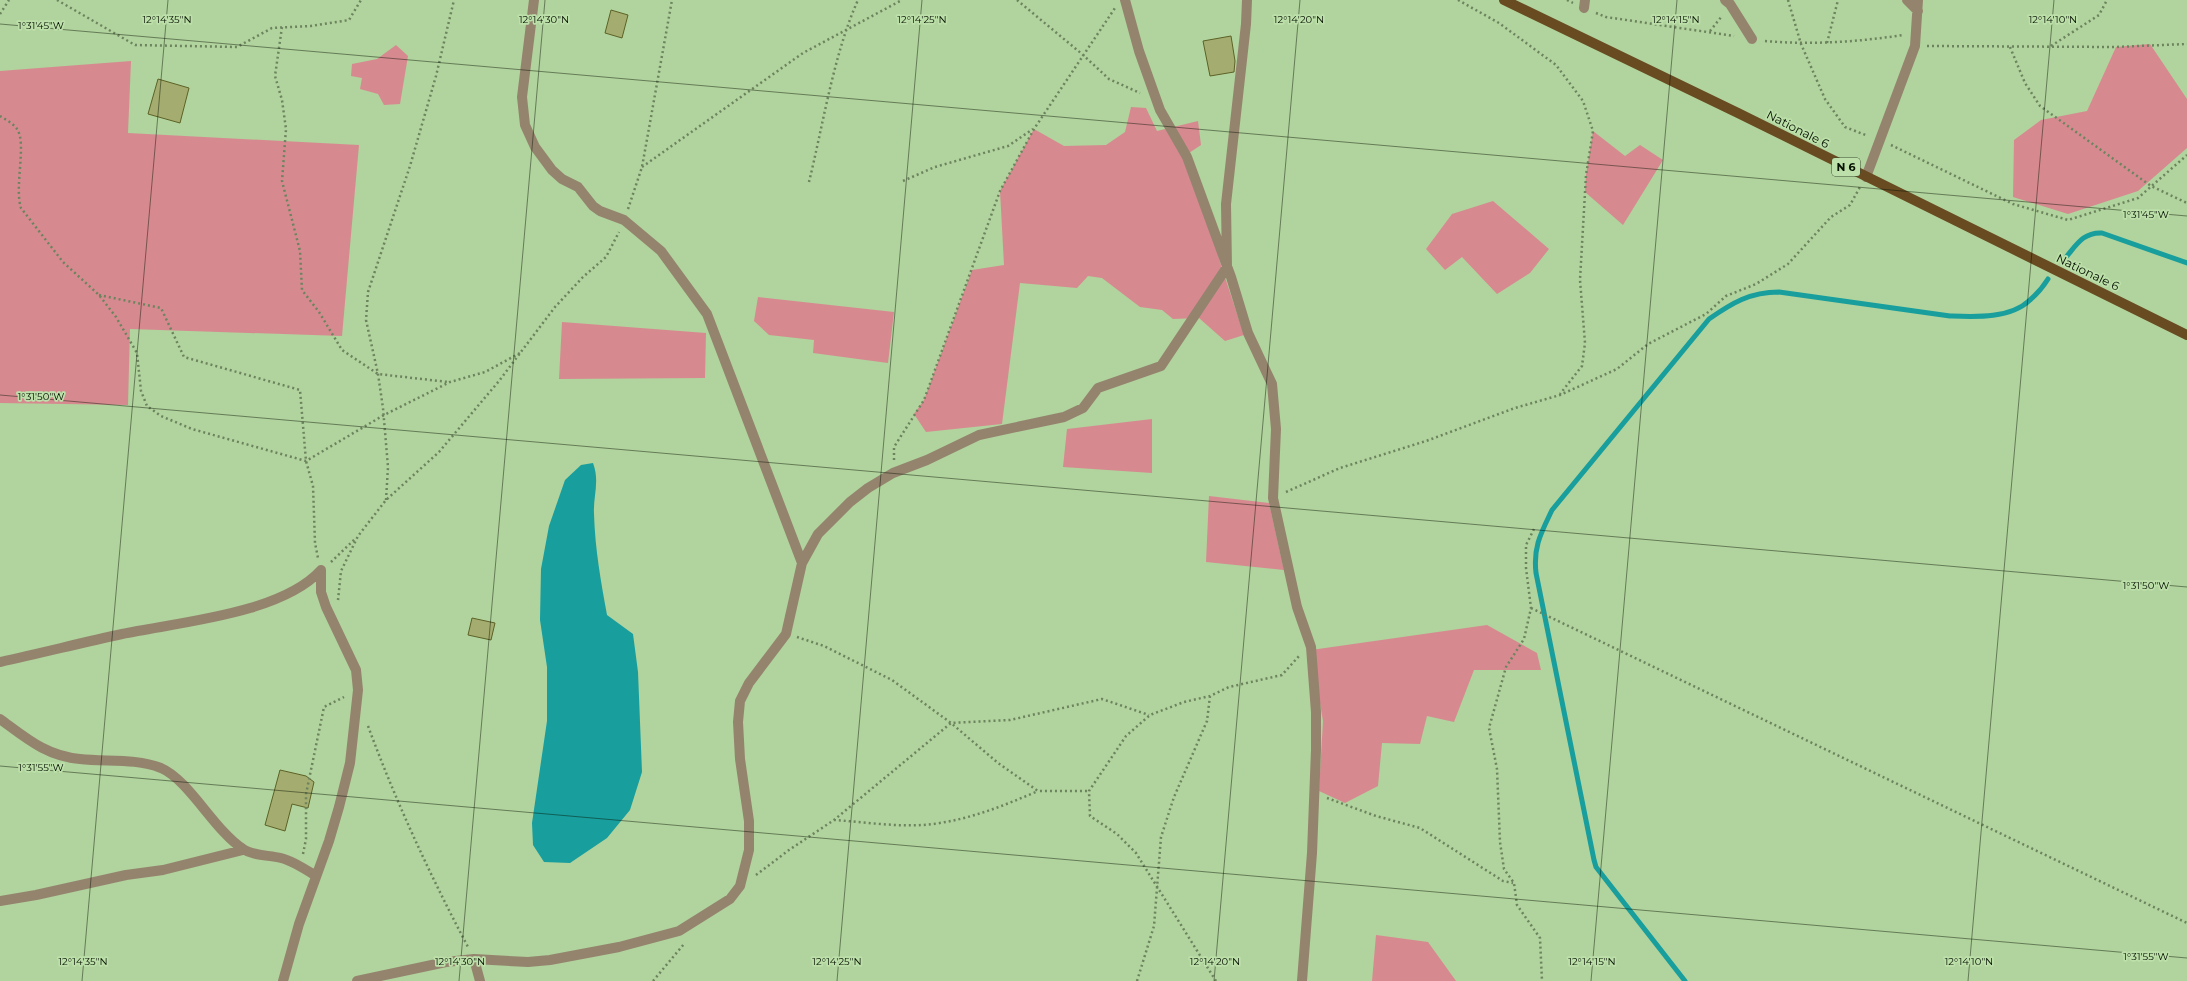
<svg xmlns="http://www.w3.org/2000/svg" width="2187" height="981" font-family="Montserrat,sans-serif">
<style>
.green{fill:#d68a90}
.water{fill:#179e9d}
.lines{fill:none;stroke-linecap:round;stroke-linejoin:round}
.stream{stroke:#179e9d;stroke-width:5}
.building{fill:#a4ac6f;stroke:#5c6226}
.path{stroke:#6c845e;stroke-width:2.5;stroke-dasharray:2 3;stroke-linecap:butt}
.minor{stroke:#94846e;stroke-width:10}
.major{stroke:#684b21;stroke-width:10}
.ticks{fill:none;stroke:#061101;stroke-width:1;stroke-opacity:0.45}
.labels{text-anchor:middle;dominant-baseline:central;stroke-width:3.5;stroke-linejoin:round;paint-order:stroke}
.shield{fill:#bde0aa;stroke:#3d4f34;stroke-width:1}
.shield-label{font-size:11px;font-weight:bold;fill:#061101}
.street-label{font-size:12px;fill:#061101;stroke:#bde0aa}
.ticks-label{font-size:10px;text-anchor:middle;fill:#061101;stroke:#bde0aa;stroke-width:3.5;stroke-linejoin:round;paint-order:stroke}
</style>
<rect width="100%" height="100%" fill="#b1d39d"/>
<path class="green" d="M2150,44L2187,99V148L2138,191L2068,214L2013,197L2014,140L2041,120L2087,111L2116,47Z
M396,45L408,56L400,104L384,105L378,94L360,89L362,78L351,76L352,64L377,59Z
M131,61L128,133L359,145L342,336L130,329L128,405L0,403V71Z
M1131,107L1146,108L1157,131L1198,121L1201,145L1189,153L1221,265L1244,335L1225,341L1199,318L1173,319L1162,310L1140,307L1102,278L1088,276L1077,288L1020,283L1002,424L926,432L914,414L924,400L972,270L1004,265L1000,191L1034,129L1064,146L1106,145L1125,132Z
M1593,131L1625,156L1640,145L1663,160L1623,225L1585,192L1586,175Z
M1493,201L1549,249L1530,273L1497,294L1462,257L1445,270L1426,249L1452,214Z
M758,297L894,312L888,363L813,353L814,340L769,335L754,321Z
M562,322L706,333L705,378L559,379Z
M1152,419V473L1063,467L1067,429Z
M1209,496L1269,503L1284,570L1206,562Z
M1487,625L1537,653L1541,670H1474L1454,722L1427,716L1420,744L1382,743L1378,786L1345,803L1319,791L1323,721L1311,650Z
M1376,935L1428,942L1456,981H1372Z"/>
<path class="water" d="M593,463C600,482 593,496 594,514C595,549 601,582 607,615L633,634L638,672L642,772L630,810L607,838L570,863L544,862L533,845L532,823L547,721V667L540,620L541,569L549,526L565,480L581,465Z"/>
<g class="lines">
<path class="stream" d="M2067,256C2077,244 2084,232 2102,233L2187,263
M1685,981L1596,867L1594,860L1536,573C1533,547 1541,533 1552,510L1709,319C1732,303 1750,292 1779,292L1950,316C1975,317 2010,319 2030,300C2037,294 2043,287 2048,279"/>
</g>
<path class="building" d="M611,10L628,15L622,38L605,33Z
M1231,36L1235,61L1234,72L1210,76L1203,41Z
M158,79L189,88L180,123L148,114Z
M472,618L495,623L491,640L468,635Z
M280,770L306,776L314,782L308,808L292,804L285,831L265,825Z"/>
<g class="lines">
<path class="path" d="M57,0L135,45L237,47L272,28L311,26L349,20L361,0
M1017,0L1082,54L1109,79L1140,93
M1458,0L1499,23L1556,65L1583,101L1593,131L1586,175L1580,280L1585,343L1582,366L1560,394
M1567,0L1573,3
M1788,0L1801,44L1825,99L1845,127L1868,136
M1596,13L1606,17L1734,36
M0,14L9,0
M282,27L275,76L282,100L286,129L282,181L300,251L302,290L319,312L342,350L378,374L448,382
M1710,31L1722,16
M1765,41C1812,45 1857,42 1903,35
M1827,43L1838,0
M1927,46L2114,47L2187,44
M2051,46L2099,15L2107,0
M2010,47L2025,83L2040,106L2151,186L2187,203
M0,116C5,119 14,124 17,129C27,143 14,187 21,208L63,262L99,295L116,317L137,353L141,391L147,406L161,416L192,429L306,461L384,415L450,382L485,372L522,352
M1891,145L2013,204L2068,220L2138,198L2187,155
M642,167L803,53L902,0
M903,181L935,167L1008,146L1033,129
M809,182C823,125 834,53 858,0
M628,209L642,167L672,0
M99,295L161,308L184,357L300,390L306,461L313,486L315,543L318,558
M894,460V447L924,400L1000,191L1034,129L1115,8
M1286,492L1340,468L1426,441L1515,408L1560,395L1617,369L1648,344L1706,314L1726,296L1756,284L1788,264L1831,217L1850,205L1860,187
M386,500L388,467L383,408L378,374L366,320L368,292L410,166L436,76L454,0
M1534,529L1526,545V568L1531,608L1524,639L1506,667L1489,728L1497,769L1500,842L1504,869L1514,883L1517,905L1540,938L1542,981
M331,562L356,538
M338,600L341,571L358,536L386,500L439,452L499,381L555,307L583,277L606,257L619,232
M1531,608L2187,923
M797,637L824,646L892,680L951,723L998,763L1038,791H1089
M368,726C396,802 430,875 468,947
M1327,798L1376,816L1420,828L1503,881L1513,883
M834,820C866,822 901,828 933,824C971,819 1003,806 1038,791
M303,854L306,839V794L324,707L344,697
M756,875L789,850L834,820L951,723L1010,720L1102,699L1149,715
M653,981L684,944
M1137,981L1154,926L1161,837L1174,797L1207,721L1210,696
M1216,981L1136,853L1117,834L1090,816L1089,791L1126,736L1150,715L1184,702L1210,696L1229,687L1282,675L1299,656"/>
<path class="minor" d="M534,0L522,97L525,125L535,147L552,170L562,179L578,187L593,206L600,211L624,220L661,251L707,314L802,563
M1125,0L1139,51L1160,110L1187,157L1231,277L1248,333L1272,384L1276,429L1273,498L1297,607L1311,647L1316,712V750L1312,853L1302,981
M1725,0L1730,4L1752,39
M1907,0L1918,11
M1584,8L1585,0
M1866,177L1915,46L1918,0
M0,662C41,653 81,643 122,634C179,622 281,614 321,570
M0,719C26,738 46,756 80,759C107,762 135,758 161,768C189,780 214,830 243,849C253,856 269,855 281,858C293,861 305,869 316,876
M0,901L36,895L126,875L163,870L243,850
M474,959L480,981
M283,981L299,924L329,841L339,807L350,763L358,690L356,670L326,607L321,592V570
M357,981L446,962L474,959L528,962L550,960L619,947L679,931L730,899L740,886L749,850V821L740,759L738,722L740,701L749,683L786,634L802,563L818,534L850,502L868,488L893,473L927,460L979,435L1064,417L1083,408L1098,388L1161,366L1227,267L1226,204L1246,24L1247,0"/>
<path class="major" d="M1504,0L1738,113L2187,335"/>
</g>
<path class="ticks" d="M0,24L2187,216M0,395L2187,587M0,766L2187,958M82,981L168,0M459,981L545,0M837,981L922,0M1214,981L1300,0M1591,981L1677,0M1968,981L2054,0"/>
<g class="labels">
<rect class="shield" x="1832" y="158" width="28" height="18" rx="3"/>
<g class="shield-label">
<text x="1846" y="167">N 6</text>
</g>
<g class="street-label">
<text transform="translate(1798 129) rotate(27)">Nationale 6</text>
<text transform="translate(2088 272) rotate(26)">Nationale 6</text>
</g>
</g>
<g class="ticks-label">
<text x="167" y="23">12°14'35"N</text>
<text x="544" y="23">12°14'30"N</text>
<text x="922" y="23">12°14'25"N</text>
<text x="1299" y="23">12°14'20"N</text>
<text x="1676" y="23">12°14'15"N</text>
<text x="2053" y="23">12°14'10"N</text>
<text x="41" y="29">1°31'45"W</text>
<text x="2146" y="218">1°31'45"W</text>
<text x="41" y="400">1°31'50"W</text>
<text x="2146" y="589">1°31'50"W</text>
<text x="41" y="771">1°31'55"W</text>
<text x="2146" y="960">1°31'55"W</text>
<text x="83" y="965">12°14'35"N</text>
<text x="460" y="965">12°14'30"N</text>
<text x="837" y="965">12°14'25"N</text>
<text x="1215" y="965">12°14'20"N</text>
<text x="1592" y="965">12°14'15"N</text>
<text x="1969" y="965">12°14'10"N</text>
</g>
</svg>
